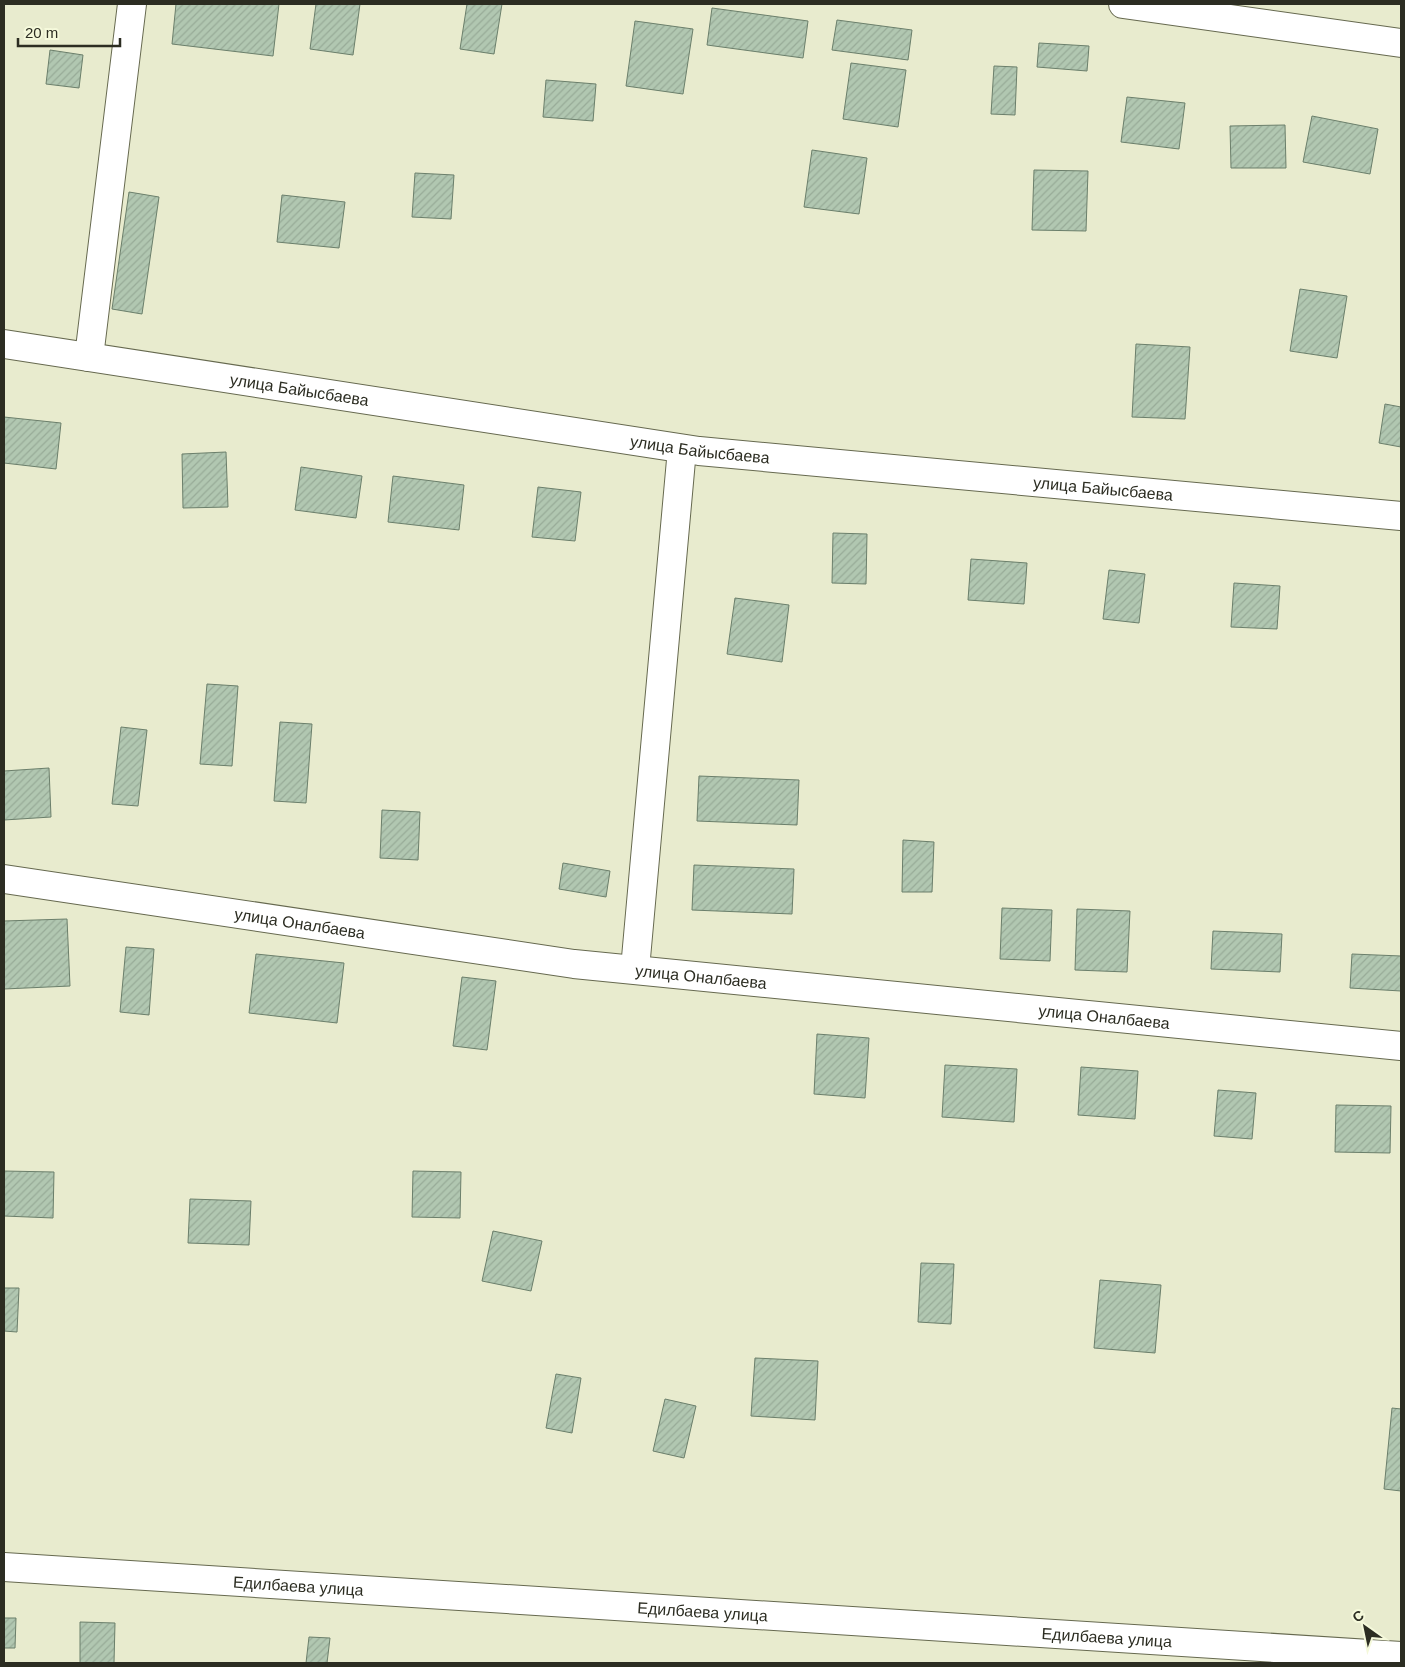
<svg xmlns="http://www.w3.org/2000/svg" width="1405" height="1667" font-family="Helvetica,sans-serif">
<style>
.building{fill:url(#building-hatch);stroke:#6b7f6b}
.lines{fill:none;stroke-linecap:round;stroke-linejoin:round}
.minor-casing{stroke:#66694f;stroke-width:30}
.tertiary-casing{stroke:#66694f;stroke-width:30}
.minor{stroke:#fff;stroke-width:28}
.tertiary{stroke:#fff;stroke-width:28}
.labels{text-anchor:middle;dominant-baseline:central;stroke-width:5;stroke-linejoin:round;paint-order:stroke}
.street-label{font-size:16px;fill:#2c2d22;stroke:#f5f9db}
</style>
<defs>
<pattern id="building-hatch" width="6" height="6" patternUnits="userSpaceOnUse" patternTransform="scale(1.25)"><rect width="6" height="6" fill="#b1c7b1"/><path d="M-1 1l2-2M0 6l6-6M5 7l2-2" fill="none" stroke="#98ab98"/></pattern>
</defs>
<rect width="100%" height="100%" fill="#e8ebce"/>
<path class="building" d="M176,4H279L273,56L172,44Z
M316,4H360L353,55L310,49Z
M467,4H502L494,54L460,49Z
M712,8L808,21L803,58L707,45Z
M837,20L912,30L908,60L832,50Z
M635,21L693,29L683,94L626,86Z
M1039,43L1089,46L1087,71L1037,67Z
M50,50L83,55L79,88L46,84Z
M851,63L906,70L898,127L843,119Z
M994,66L1017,67L1015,115L991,114Z
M546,80L596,84L593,121L543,117Z
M1127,97L1185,103L1179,149L1121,142Z
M1312,116L1378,129L1370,174L1303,162Z
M1285,125L1286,168H1231L1230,126Z
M812,150L867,158L859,214L804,207Z
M1034,170L1088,171L1086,231L1032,230Z
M415,173L454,175L451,219L412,217Z
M129,192L159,197L142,314L112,309Z
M282,195L345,202L339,248L277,242Z
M1300,289L1347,296L1337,358L1290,351Z
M1136,344L1190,347L1185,419L1132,417Z
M1385,404L1401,407V447L1379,443Z
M4,417L61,423L56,469L4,463Z
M226,452L228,507L183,508L182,454Z
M301,467L362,476L356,518L295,510Z
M393,476L464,485L459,530L388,522Z
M538,487L581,492L575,541L532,537Z
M833,533L867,534L866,584L832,583Z
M971,559L1027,563L1024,604L968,600Z
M1109,570L1145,574L1139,623L1103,619Z
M1234,583L1280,586L1277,629L1231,627Z
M735,598L789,605L782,662L727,654Z
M207,684L238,686L232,766L200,764Z
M280,722L312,724L306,803L274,801Z
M121,727L147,730L138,806L112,804Z
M49,768L51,817L4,820V771Z
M699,776L799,780L797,825L697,821Z
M382,810L420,812L418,860L380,858Z
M903,840L934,842L932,892H902Z
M563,863L610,871L606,897L559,889Z
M694,865L794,869L792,914L692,910Z
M1002,908L1052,910L1050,961L1000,959Z
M1077,909L1130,911L1127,972L1075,970Z
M67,919L70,986L4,989V921Z
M1213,931L1282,934L1280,972L1211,969Z
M126,947L154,949L149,1015L120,1012Z
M256,954L344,963L337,1023L249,1013Z
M1352,954L1401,956V991L1350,988Z
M462,977L496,981L487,1050L453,1046Z
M817,1034L869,1038L865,1098L814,1094Z
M945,1065L1017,1069L1014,1122L942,1117Z
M1081,1067L1138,1071L1135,1119L1078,1115Z
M1218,1090L1256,1093L1252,1139L1214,1136Z
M1336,1105L1391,1106L1390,1153L1335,1152Z
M4,1171L54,1172L53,1218L4,1216Z
M413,1171L461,1172L460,1218L412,1217Z
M190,1199L251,1201L249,1245L188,1243Z
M493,1231L542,1241L531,1291L482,1281Z
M921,1263L954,1264L951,1324L918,1322Z
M1100,1280L1161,1285L1155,1353L1094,1348Z
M4,1288H19L17,1332L4,1331Z
M755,1358L818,1361L815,1420L751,1416Z
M556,1374L581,1378L572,1433L546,1428Z
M665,1399L696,1406L684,1458L653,1451Z
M1392,1408L1401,1409V1491L1384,1489Z
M4,1618H16L15,1648H4Z
M80,1622L115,1623L114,1663H80Z
M309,1637L330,1638L327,1663H306Z"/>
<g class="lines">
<g class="minor-casing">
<g id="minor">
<path id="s1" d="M4,344L699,451L1401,516"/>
<path d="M89,357L132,4"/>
<path id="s2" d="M4,879L574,964L1401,1046"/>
<path d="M635,969L682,449"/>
</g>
</g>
<g class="tertiary-casing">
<g id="tertiary">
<path d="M1123,4L1401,43"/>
<path id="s3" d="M4,1567L1401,1656"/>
</g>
</g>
<use href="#minor" class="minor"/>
<use href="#tertiary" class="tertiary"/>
</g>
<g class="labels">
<g class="street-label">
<text stroke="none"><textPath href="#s1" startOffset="299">улица Байысбаева</textPath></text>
<text stroke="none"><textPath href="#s1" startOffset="704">улица Байысбаева</textPath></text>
<text stroke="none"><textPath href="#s1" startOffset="1109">улица Байысбаева</textPath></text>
<text stroke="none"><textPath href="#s2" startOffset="299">улица Оналбаева</textPath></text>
<text stroke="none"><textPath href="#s2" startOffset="704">улица Оналбаева</textPath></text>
<text stroke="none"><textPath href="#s2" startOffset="1109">улица Оналбаева</textPath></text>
<text stroke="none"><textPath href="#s3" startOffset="295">Едилбаева улица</textPath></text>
<text stroke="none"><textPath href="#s3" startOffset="700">Едилбаева улица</textPath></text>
<text stroke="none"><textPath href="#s3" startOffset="1105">Едилбаева улица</textPath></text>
</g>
</g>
<rect width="1405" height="1667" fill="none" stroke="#2c2d22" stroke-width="10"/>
<g transform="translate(1365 1627) rotate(327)" stroke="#f5f9db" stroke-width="4" paint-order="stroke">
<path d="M0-4L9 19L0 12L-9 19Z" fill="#2c2d22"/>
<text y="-8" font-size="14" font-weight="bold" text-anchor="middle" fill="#2c2d22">С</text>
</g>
<path d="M18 38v8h102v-8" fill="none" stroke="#2c2d22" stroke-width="2.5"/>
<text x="25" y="38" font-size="15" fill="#2c2d22" stroke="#f5f9db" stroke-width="4" paint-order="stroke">20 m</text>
</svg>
